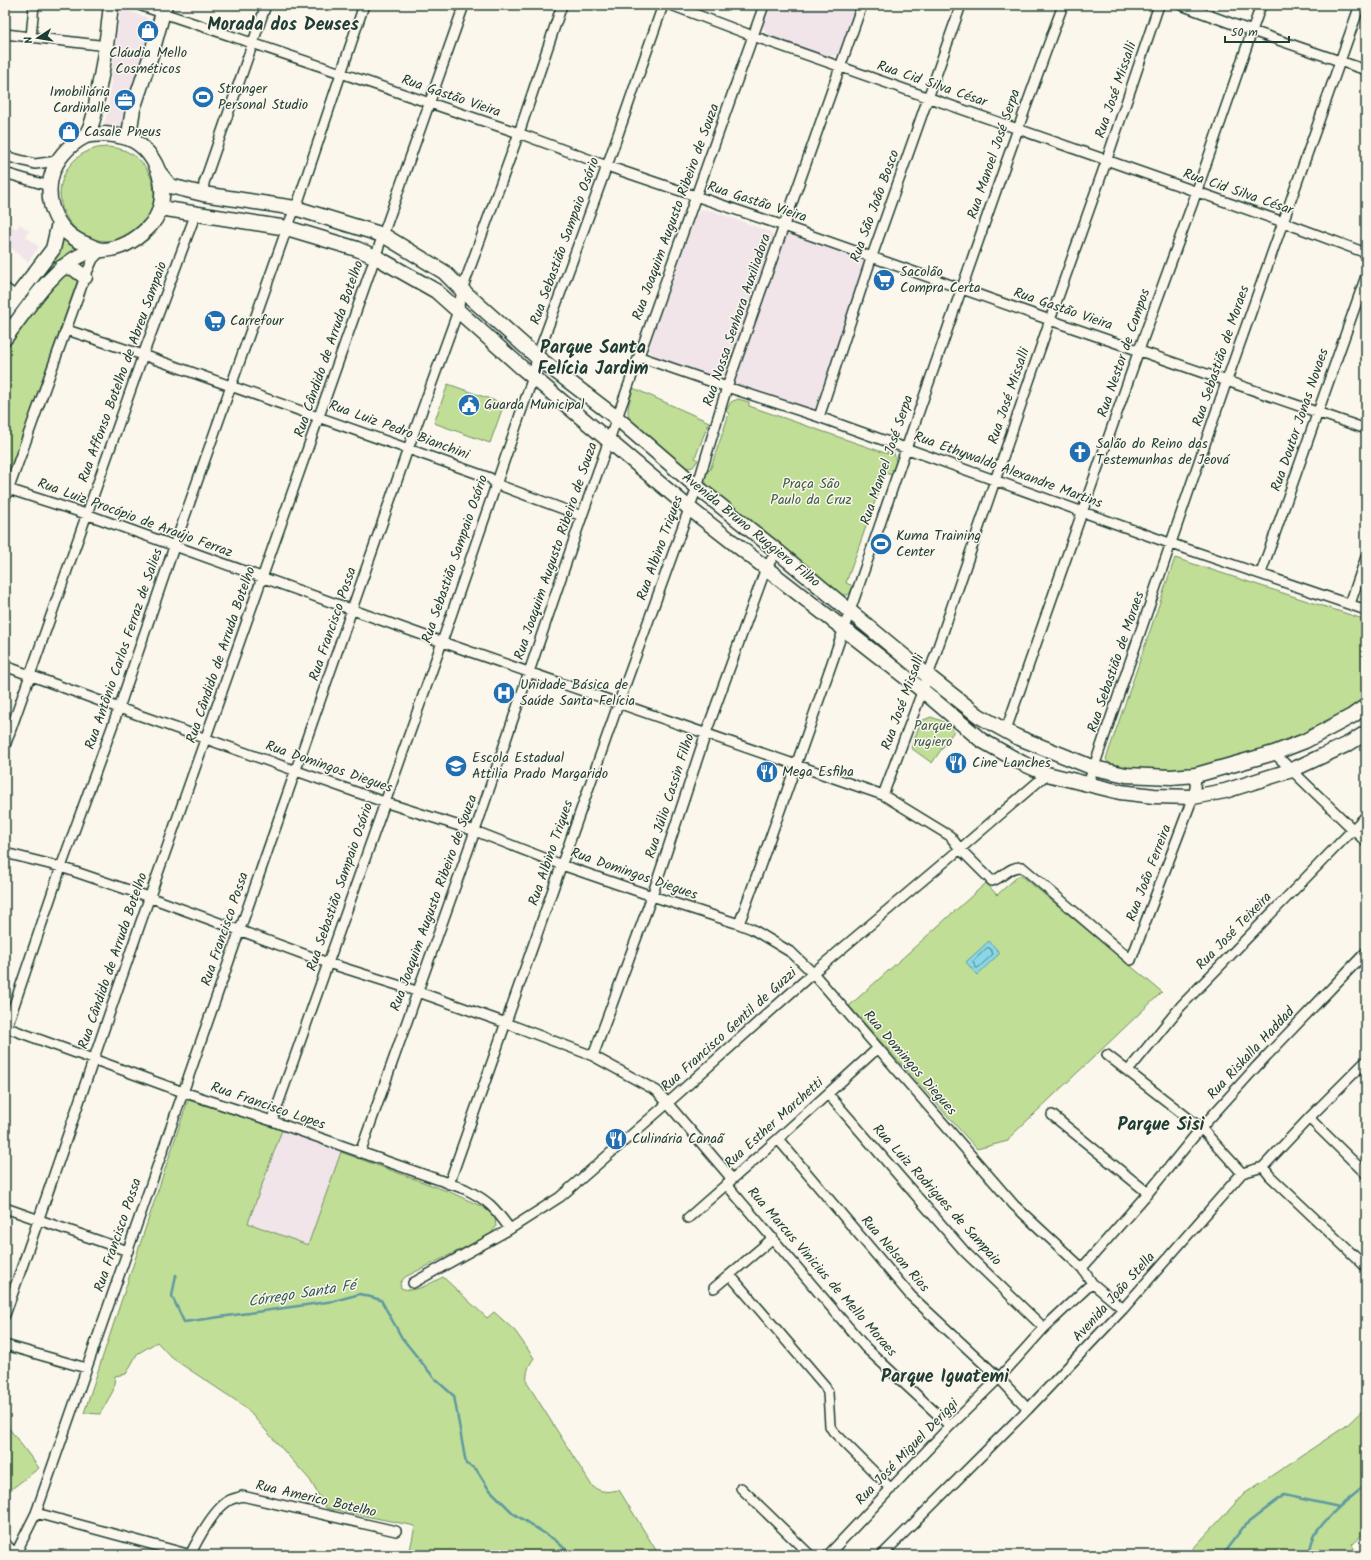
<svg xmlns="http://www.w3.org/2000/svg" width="1371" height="1560" font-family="Kalam,sans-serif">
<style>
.built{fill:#f1e5ea}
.green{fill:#c0de95;stroke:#708e64}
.water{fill:#8ad7ea;stroke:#5f99a1}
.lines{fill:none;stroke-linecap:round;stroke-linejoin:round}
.shore{stroke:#4a7b7d;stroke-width:1}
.stream{stroke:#5f99a1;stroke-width:2.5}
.street-casing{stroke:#1f3d34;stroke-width:12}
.primary-casing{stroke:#1f3d34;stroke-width:17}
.street{stroke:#fbf7ec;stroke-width:9}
.primary{stroke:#fbf7ec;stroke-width:14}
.labels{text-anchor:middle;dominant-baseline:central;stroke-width:3;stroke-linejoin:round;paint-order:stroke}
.poi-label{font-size:14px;fill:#1f3d34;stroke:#fbf7ec;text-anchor:start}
.street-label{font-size:14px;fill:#1f3d34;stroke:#fbf7ec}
.park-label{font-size:14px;fill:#3f5d47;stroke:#fbf7ec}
.water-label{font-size:15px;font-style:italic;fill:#345c58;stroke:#fbf7ec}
.district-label{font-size:18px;font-weight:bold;fill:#1f3d34;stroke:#fbf7ec}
</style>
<rect width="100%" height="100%" fill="#fbf7ec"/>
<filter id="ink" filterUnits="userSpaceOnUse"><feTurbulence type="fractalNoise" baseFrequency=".025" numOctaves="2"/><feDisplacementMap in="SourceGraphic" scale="8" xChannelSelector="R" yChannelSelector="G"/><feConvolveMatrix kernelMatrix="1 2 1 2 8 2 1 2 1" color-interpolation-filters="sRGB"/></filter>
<g filter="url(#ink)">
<path class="built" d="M768,5H857L843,49L839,54L830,56H826L768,35L763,27V21Z
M123,10H125L146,17L150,21L152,26L126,131L104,130L101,127L105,122L107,111L120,12Z
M702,209L710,210L771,232L775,240L725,375L717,379L656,358L651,353L649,349L650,343L695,218L697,214Z
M5,221L16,229L20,224L29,231L25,236L39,247L28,262L5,243Z
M792,234L861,258L864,260L866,264L814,411L808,410L739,385L735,383V379L784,239L788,235Z
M282,1130L341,1152L308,1245L248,1223Z"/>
<path class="green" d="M60 194a47 47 0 1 1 94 0a47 47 0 1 1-94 0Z
M62,238L77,248L84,249L5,332V319L41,274Z
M65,272L78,279L77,282L8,477L5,479V346L54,281Z
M448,384L504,404L490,443L434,423Z
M633,388L709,422L695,458L698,460L693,467L687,468L632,425C624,413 630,401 633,388Z
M738,399L749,402V406L888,454L887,450L894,453L896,461L892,475L885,473L846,583L853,586L850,593L847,595H839L707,485L705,480L706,471L710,470L729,414L726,411L731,402Z
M1175,558L1366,620V698C1325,733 1269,750 1217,763C1206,765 1195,769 1185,770C1168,772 1149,771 1133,769C1123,768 1111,769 1106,759Z
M931,717L942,721L954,731L932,763L911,748L921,721Z
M1018,876H1022L1162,992L1011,1136L1008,1141L977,1149L849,1006L986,883L997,895Z
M188,1100L282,1130L248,1223L308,1245L341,1152L450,1192L483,1207L495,1217L496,1227L490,1235L405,1277L400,1283L401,1288C415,1294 430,1283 443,1277L487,1318L494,1312L515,1331L534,1358C528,1366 526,1373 527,1383L592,1486C601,1493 608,1492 619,1490L659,1555H409L415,1526L326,1508L310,1480L244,1406L172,1358L157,1342L137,1354L126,1374L115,1376L113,1391L100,1414L84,1413Z
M1366,1407V1531L1352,1544L1358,1555H1187L1244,1494L1346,1426Z
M5,1423L39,1468L5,1494Z"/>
<path class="water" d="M989,941L1000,953L977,975L966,962Z"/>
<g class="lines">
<path class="shore" d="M987,948H990L993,954L978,968H976L973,962Z"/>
<path class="stream" d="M176,1275L172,1296L184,1322L334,1301L360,1294L381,1300L402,1338L435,1379L454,1396L466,1464L476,1469L488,1488L514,1514L555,1540L572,1555
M1222,1555L1245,1525L1284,1495L1339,1507L1366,1485
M1310,1555C1309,1535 1326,1520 1339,1507"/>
<g class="street-casing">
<path id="street" d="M139,5L513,131L607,166L784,226L1050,320L1366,429
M671,5L753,36L1283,222L1366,253
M1181,5L1252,31L1366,70
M5,34L107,46
M31,37L34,5
M5,156L35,164L57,161
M5,173L49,186
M203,194L204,183L266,5
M5,288L17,297
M67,330L143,355L490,478L496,484L582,516
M640,357L727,387L819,417L1172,544L1366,610
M819,417L872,256L961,5
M5,488L86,514L442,642L883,795L950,836L960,849L992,881C1003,878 1009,866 1022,867L1131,960L1193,797L1195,788L1196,775
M5,499L85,277L93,259L102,250
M1261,573L1366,276
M1350,604L1366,557
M5,666L119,708L384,802L475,831L562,865L652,896L739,924L752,929L792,953L813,973L1014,1205L1082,1268L1092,1283L1123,1309
M1007,732L1008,724L1139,350L1193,202L1261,5
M5,746L143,355L196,213
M1274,753L1366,842
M1088,784L1227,380L1360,5
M883,795L928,676L1050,320L1105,165L1159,5
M5,853L61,867L149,897L328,963L410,989L506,1023L593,1056L657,1091L732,1179
M739,924C851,619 950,310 1063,5
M5,1027L183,1092L272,1121L465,1189C489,1201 494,1207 510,1229
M5,1032L61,867L119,708L174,547L287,228L299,199L364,5
M1107,1055L1201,1128L1242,1173
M593,1056L652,896L706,733L766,568L777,551
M1128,1071L1181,1006L1366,816
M828,1094L965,1252L1044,1328
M1052,1115L1148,1193
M1309,1118L1366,1174
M272,1121L442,642L533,377L537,357L607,166L663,5
M778,1139L911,1296L999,1378L1028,1409
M360,1153L475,831L582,516L764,5
M1263,1167L1270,1176L1366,1267
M449,1184L619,702L697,487L727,387L862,5
M726,1184L866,1348L950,1426
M5,1208L128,1251
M688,1218L778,1139L878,1048
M1082,1268L1148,1193L1201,1128L1257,1066L1366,952
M730,1275L825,1386L828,1393L830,1426L833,1431L891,1489
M413,1283L510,1229L560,1197L661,1109L813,973L960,849L1047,774
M714,1288L773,1238
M5,1315C55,1175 102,1033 151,893C255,597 360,301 464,5
M5,1345L86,1368
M741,1488L810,1555
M36,1513L191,1555
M5,1543L16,1555
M15,1555L36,1513L408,449L458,311L462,290L519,133L562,5
M190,1555C198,1539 214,1508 230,1500C234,1498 238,1498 242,1496L396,1531
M828,1555L950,1426L999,1378L1044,1328L1092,1283
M882,1555L1028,1409L1123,1309L1242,1173L1263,1167L1309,1118L1366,1061"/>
</g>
<g class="primary-casing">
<path id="primary" d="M105,134C114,135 126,136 134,141C163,158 173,204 148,228C136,240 121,249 103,250C98,250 91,246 86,244C49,231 38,183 63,154C69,147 76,141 84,137C90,134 99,135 105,134Z
M85,136C94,125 96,106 98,92C104,63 108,34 111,5
M134,140L130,128L133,109L152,52L165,5
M159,172L170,186L203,194L295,208L383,235L444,272L462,290L537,357L618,419L697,487L777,551L928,676L979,716L1017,737L1094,768L1126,775L1171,777L1196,775L1274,753L1305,741L1352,716L1366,706
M160,208L287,228L357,249L376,257L436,291L521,367L689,508L922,690L981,740L1022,763L1047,774L1120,792L1154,796L1193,797L1225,791L1292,770L1348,744L1366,733
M62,267L73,268L85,277
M5,312L53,249L59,223
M5,338C26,311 52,267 84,254C89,251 96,251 102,250"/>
</g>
<use href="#street" class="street"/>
<use href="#primary" class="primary"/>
</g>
</g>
<defs>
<g id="shop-disc" transform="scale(1.15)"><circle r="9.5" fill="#1f6fb2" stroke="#fbf7ec"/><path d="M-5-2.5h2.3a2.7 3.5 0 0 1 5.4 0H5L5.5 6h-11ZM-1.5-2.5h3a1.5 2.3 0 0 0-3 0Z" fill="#fff"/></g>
<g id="stadium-disc" transform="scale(1.15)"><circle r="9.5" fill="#1f6fb2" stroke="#fbf7ec"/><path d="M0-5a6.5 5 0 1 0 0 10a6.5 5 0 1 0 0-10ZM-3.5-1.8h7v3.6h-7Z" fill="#fff"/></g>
<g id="office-disc" transform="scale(1.15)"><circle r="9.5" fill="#1f6fb2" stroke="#fbf7ec"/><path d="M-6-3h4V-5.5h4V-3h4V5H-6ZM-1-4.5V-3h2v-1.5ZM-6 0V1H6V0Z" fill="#fff"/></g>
<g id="supermarket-disc" transform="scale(1.15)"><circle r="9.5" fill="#1f6fb2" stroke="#fbf7ec"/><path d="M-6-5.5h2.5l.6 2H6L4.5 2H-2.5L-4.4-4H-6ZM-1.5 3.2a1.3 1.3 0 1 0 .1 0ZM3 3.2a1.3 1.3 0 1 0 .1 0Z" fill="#fff"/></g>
<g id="civic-disc" transform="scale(1.15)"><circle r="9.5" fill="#1f6fb2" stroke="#fbf7ec"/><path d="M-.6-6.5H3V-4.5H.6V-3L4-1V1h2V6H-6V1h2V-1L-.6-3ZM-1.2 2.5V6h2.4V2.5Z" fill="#fff"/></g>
<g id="church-disc" transform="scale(1.15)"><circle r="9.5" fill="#1f6fb2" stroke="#fbf7ec"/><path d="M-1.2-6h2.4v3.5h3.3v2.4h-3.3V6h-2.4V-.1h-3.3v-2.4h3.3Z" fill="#fff"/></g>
<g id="hospital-disc" transform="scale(1.15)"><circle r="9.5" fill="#1f6fb2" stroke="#fbf7ec"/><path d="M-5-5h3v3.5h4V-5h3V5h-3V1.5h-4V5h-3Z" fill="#fff"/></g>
<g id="restaurant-disc" transform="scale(1.15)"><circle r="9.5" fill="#1f6fb2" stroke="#fbf7ec"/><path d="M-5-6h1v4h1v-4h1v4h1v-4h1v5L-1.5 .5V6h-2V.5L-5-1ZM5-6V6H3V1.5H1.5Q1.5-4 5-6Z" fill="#fff"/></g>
<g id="school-disc" transform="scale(1.15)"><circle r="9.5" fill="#1f6fb2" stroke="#fbf7ec"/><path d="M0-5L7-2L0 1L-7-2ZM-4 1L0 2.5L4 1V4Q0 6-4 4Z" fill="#fff"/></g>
</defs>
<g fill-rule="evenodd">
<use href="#shop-disc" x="148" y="31"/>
<use href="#stadium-disc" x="203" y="97"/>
<use href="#office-disc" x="125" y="100"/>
<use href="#shop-disc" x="69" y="132"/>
<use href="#supermarket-disc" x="884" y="280"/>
<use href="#supermarket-disc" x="215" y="321"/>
<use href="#civic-disc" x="469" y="405"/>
<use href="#church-disc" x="1080" y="452"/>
<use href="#stadium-disc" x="881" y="544"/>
<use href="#hospital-disc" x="504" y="693"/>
<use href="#restaurant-disc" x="956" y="763"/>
<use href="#school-disc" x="456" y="766"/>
<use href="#restaurant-disc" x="767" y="772"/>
<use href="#restaurant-disc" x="616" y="1139"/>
</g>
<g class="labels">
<g class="poi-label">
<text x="148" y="53" text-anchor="middle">Cláudia Mello<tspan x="148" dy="16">Cosméticos</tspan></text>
<text x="218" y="89">Stronger<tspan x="218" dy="16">Personal Studio</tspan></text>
<text x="110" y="92" text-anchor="end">Imobiliária<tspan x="110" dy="16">Cardinalle</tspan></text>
<text x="84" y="132">Casale Pneus</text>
<text x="900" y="272">Sacolão<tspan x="900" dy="16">Compra Certa</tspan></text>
<text x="230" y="321">Carrefour</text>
<text x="484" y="405">Guarda Municipal</text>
<text x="1096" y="444">Salão do Reino das<tspan x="1096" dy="16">Testemunhas de Jeová</tspan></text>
<text x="896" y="536">Kuma Training<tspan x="896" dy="16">Center</tspan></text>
<text x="520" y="685">Unidade Básica de<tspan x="520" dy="16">Saúde Santa Felícia</tspan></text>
<text x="472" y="758">Escola Estadual<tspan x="472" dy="16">Attilia Prado Margarido</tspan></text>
<text x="972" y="763">Cine Lanches</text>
<text x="782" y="772">Mega Esfiha</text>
<text x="632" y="1139">Culinária Canaã</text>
</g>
<g class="street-label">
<text transform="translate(932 84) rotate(19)">Rua Cid Silva César</text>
<text transform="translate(1116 90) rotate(-71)">Rua José Missalli</text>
<text transform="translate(451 96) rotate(19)">Rua Gastão Vieira</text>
<text transform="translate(994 154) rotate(-71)">Rua Manoel José Serpa</text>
<text transform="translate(1238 192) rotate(19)">Rua Cid Silva César</text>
<text transform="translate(757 202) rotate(18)">Rua Gastão Vieira</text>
<text transform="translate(875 206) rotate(-70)">Rua São João Bosco</text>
<text transform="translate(676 212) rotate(-70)">Rua Joaquim Augusto Ribeiro de Souza</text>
<text transform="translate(565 241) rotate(-70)">Rua Sebastião Sampaio Osório</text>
<text transform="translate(1063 309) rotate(19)">Rua Gastão Vieira</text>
<text transform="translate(737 320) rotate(-71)">Rua Nossa Senhora Auxiliadora</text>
<text transform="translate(329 349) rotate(-71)">Rua Cândido de Arruda Botelho</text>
<text transform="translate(1124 353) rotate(-71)">Rua Nestor de Campos</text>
<text transform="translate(1221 356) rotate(-71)">Rua Sebastião de Moraes</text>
<text transform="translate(123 372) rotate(-70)">Rua Affonso Botelho de Abreu Sampaio</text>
<text transform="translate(1009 396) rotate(-71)">Rua José Missalli</text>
<text transform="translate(1300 420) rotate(-71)">Rua Doutor Jonas Novaes</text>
<text transform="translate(399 430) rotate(20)">Rua Luiz Pedro Bianchini</text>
<text transform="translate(887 460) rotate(-71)">Rua Manoel José Serpa</text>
<text transform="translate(1008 470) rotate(20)">Rua Ethywaldo Alexandre Martins</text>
<text transform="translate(135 518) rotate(20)">Rua Luiz Procópio de Araújo Ferraz</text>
<text transform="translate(751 530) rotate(39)">Avenida Bruno Ruggiero Filho</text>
<text transform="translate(660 548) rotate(-70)">Rua Albino Triques</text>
<text transform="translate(556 551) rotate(-71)">Rua Joaquim Augusto Ribeiro de Souza</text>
<text transform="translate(455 559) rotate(-71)">Rua Sebastião Sampaio Osório</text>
<text transform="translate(333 624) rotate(-71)">Rua Francisco Possa</text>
<text transform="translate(124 649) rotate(-71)">Rua Antônio Carlos Ferraz de Salies</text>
<text transform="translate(221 655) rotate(-71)">Rua Cândido de Arruda Botelho</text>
<text transform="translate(1116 662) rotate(-71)">Rua Sebastião de Moraes</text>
<text transform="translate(903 702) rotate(-70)">Rua José Missalli</text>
<text transform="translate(329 767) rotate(19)">Rua Domingos Diegues</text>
<text transform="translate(670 796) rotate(-72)">Rua Júlio Cassin Filho</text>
<text transform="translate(551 853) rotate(-71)">Rua Albino Triques</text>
<text transform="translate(1149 873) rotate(-69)">Rua João Ferreira</text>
<text transform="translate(634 874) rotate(19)">Rua Domingos Diegues</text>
<text transform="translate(340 887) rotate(-71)">Rua Sebastião Sampaio Osório</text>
<text transform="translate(434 903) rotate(-70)">Rua Joaquim Augusto Ribeiro de Souza</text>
<text transform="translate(225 929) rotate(-71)">Rua Francisco Possa</text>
<text transform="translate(1234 931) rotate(-46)">Rua José Teixeira</text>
<text transform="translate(113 961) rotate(-71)">Rua Cândido de Arruda Botelho</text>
<text transform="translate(729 1030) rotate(-42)">Rua Francisco Gentil de Guzzi</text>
<text transform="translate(1251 1053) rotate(-47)">Rua Riskalla Haddad</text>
<text transform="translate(910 1063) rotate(49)">Rua Domingos Diegues</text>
<text transform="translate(268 1106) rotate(19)">Rua Francisco Lopes</text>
<text transform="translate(774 1123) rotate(-42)">Rua Esther Marchetti</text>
<text transform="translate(937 1195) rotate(48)">Rua Luiz Rodrigues de Sampaio</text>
<text transform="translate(118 1235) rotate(-71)">Rua Francisco Possa</text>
<text transform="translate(895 1254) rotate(49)">Rua Nelson Rios</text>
<text transform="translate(822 1272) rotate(49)">Rua Marcus Vinicius de Mello Moraes</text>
<text transform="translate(1114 1297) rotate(-48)">Avenida João Stella</text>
<text transform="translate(907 1452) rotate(-46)">Rua José Miguel Deriggi</text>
<text transform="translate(316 1499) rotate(13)">Rua Americo Botelho</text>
</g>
<g class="park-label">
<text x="811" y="484">Praça São<tspan x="811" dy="16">Paulo da Cruz</tspan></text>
<text x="933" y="726">Parque<tspan x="933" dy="16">rugiero</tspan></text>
</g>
<g class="water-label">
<text transform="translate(302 1294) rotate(-9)">Córrego Santa Fé</text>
</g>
<g class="district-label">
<text x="283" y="25">Morada dos Deuses</text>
<text x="593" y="348">Parque Santa<tspan x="593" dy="21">Felícia Jardim</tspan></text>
<text x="1161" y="1125">Parque Sisi</text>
<text x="945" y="1377">Parque Iguatemi</text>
</g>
</g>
<rect width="1371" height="1560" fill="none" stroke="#fbf7ec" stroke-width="20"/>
<rect x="10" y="10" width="1351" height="1540" fill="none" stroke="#1f3d34" stroke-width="1.5" filter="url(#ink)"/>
<g transform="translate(38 38) rotate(258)" stroke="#fbf7ec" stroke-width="3" paint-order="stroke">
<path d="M0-3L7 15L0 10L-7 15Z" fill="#1f3d34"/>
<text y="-6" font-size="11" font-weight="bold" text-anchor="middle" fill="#1f3d34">N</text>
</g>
<path d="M1225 36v6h64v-6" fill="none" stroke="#1f3d34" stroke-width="2"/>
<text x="1231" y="36" font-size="12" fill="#1f3d34" stroke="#fbf7ec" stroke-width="3" paint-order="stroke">50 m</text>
</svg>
